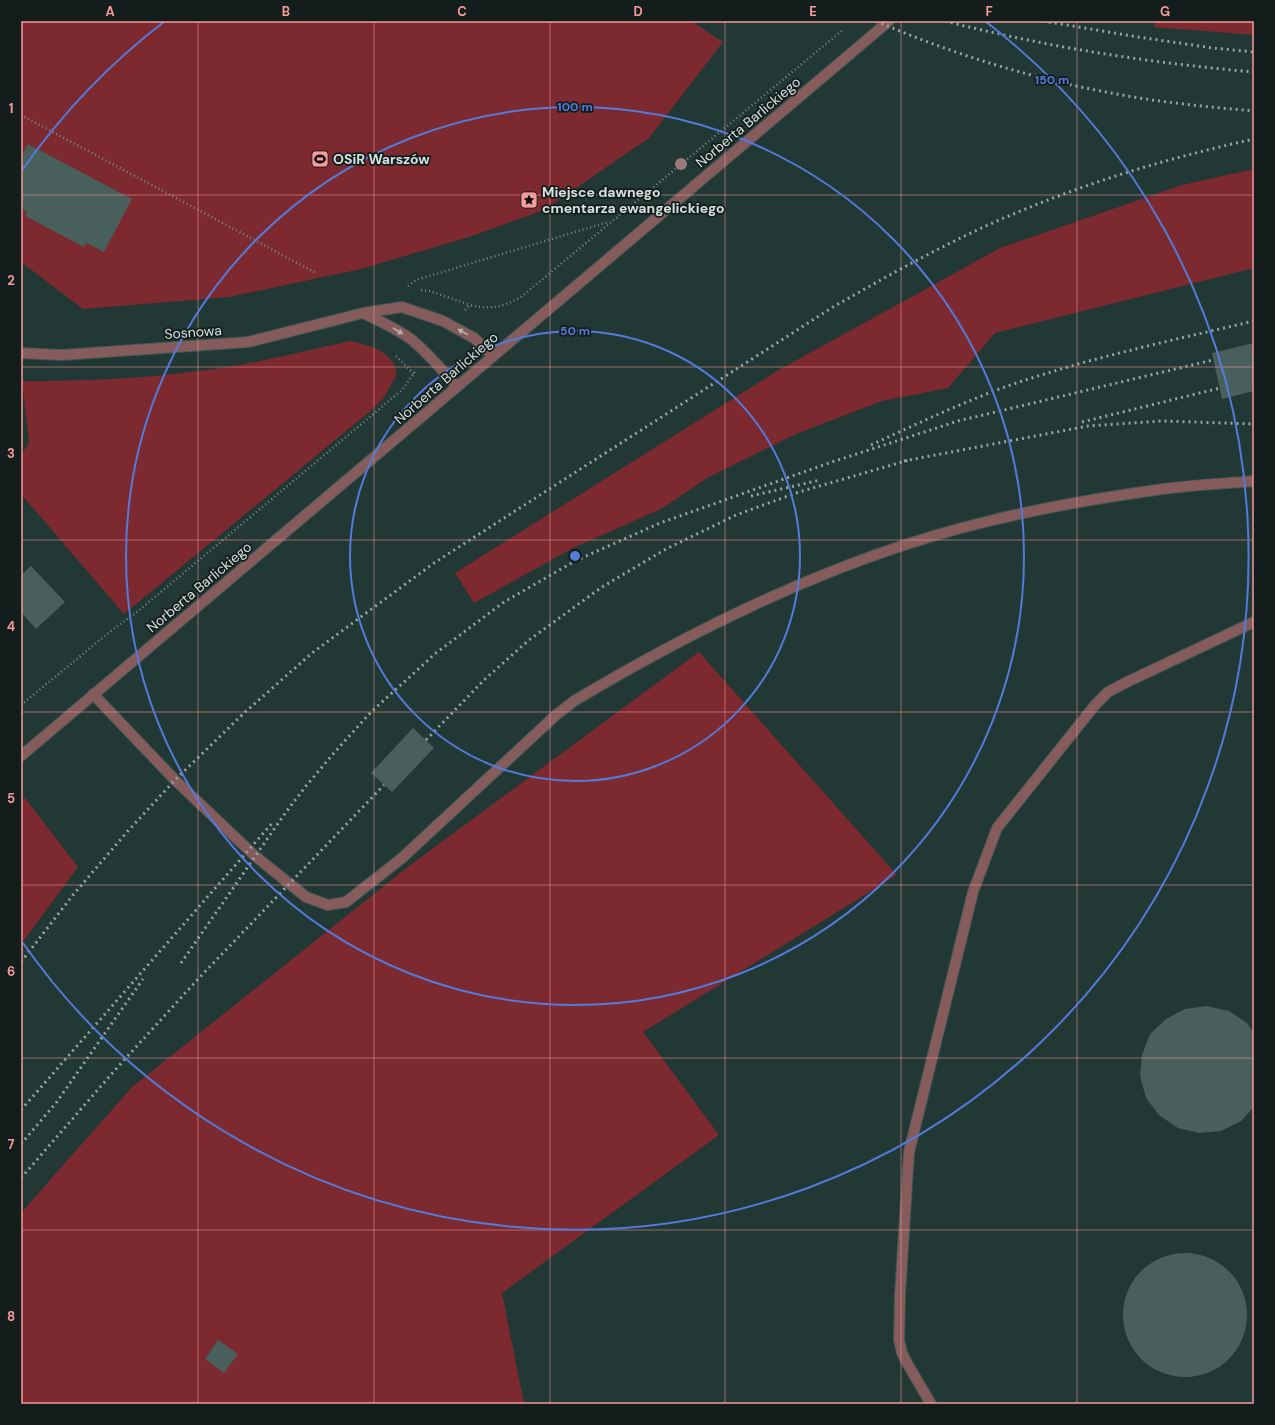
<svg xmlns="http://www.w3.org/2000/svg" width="1275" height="1425" font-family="'DM Sans',sans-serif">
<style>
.green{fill:#7d2930}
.building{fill:#485f5b}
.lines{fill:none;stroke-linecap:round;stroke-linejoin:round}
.minor-casing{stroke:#415654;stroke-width:12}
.path{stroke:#798b89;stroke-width:2.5;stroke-dasharray:1 3;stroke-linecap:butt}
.minor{stroke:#855b5b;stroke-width:10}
.rail{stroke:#95a6a4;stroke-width:3;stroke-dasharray:2 4;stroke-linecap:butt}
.tree{fill:#9b7a79}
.oneway{fill:#b8b2b1}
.grid{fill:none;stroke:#f59b9c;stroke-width:1;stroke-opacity:0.55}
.ring{fill:none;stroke:#547ada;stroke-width:2}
.labels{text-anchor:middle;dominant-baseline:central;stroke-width:3.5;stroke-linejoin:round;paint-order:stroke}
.street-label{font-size:14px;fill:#d4e1df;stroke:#131d1b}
.poi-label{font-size:14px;font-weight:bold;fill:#d4e1df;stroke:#131d1b;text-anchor:start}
.centre{fill:#547ada;stroke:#131d1b;stroke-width:2}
.ring-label{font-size:12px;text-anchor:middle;font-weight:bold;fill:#547ada;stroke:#131d1b;stroke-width:3.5;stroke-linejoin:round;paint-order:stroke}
.neatline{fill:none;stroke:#f59b9c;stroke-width:1.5}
.grid-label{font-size:13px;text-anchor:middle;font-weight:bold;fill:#f59b9c}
</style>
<rect width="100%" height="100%" fill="#213835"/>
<path class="green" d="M21,21H691L723,42L649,138L544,210L472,236L361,269L229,297L83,309L21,262Z
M1155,21H1254V35L1154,27Z
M1254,169V268L995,333L948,388L882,401L796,434L707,478L663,508L573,548L474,603L455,573L777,371L1000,248L1182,185Z
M351,341C371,346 393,351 397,374L383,399L368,413L124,614L21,494V456L29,442L22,381C81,381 140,379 198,371C250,365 300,352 351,341Z
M699,652L897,875L643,1032L719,1135L502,1293L524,1404H21V1213L132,1087L409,866Z
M25,798L78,867L21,944V801Z"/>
<path class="building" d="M28,144L132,199L104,252L86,243L84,247L25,216L27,212L21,208V157Z
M1254,343V391L1222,399L1212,353Z
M31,566L65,602L36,629L21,612V575Z
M413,728L434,748L392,792L371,773Z
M1207,1006L1229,1011L1247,1023L1254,1033V1107L1241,1121L1221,1131L1199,1133L1178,1128L1159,1115L1146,1098L1140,1076L1142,1055L1150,1034L1166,1019L1185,1009Z
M1123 1315a62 62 0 1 1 124 0a62 62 0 1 1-124 0Z
M218,1340L238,1354L224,1373L205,1359Z"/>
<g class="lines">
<g class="minor-casing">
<path id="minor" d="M363,313C379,321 398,329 412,340C429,354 443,371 457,387
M21,353L62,355L248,342L363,313L402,307L443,321L452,326L474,338L493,356
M93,694L175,780L255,856L306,897L328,905L346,902L402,858L556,715L574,701C701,625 840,557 985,522C1041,508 1099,498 1156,490C1189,485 1222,484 1254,481
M21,756L889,21
M931,1404L907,1363L902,1353L899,1340L900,1295L909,1152L973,892L997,828L1095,705L1108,692L1127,682L1254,622"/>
</g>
<path class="path" d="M21,115L316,273
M408,286L416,280L608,222
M421,290L430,291L470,305
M465,310L470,305C490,310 503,307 521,297L844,29
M396,356L414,374
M21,705L112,630L137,612L402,390L415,372"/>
<use href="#minor" class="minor"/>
<path class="rail" d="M876,21C954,55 1037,80 1122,95C1165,103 1210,107 1254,111
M945,21C1046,47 1150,63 1254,72
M1043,21L1138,37L1213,48L1254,52
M1082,422L1220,388
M871,445C914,425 957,405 1002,388C1084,359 1169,341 1254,321
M904,461L1088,426L1162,421L1254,424
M751,496L820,480
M426,740L484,680L529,640L602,587L666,549L736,515L799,492L909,460
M21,962L73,895L127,832L175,780L243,714L312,653L434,563L833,307C896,271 960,235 1028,208C1101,178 1177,156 1254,139
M181,963L286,812L306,786L333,754L371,712L436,653L504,602L575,561L660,523L829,463L958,421L1213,360
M21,1110L274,821
M21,1144L56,1103L143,979
M21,1178L115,1070L199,978L384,785"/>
</g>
<circle class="tree" cx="681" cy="164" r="6"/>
<defs><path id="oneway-solid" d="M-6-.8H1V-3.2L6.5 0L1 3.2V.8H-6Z"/></defs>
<g class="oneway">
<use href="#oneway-solid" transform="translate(398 331) rotate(31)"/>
<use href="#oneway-solid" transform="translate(463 332) rotate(-151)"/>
</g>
<path class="grid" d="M198,21V1404M374,21V1404M550,21V1404M725,21V1404M901,21V1404M1077,21V1404M21,195H1254M21,367H1254M21,540H1254M21,712H1254M21,885H1254M21,1058H1254M21,1230H1254"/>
<g class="ring">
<circle cx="575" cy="556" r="225"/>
<circle cx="575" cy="556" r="449"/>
<path d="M23 169A674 674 0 0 1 165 21M985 21A674 674 0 1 1 23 943"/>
</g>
<defs>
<g id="stadium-square" transform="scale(0.9)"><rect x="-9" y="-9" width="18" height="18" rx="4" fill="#f59b9c" stroke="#131d1b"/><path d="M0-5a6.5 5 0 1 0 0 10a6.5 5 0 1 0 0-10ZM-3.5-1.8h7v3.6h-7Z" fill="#111"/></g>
<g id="sight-square" transform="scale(0.9)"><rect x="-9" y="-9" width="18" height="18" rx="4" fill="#f59b9c" stroke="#131d1b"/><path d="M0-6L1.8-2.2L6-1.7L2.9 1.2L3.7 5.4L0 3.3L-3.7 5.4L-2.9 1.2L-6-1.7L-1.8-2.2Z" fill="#111"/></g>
</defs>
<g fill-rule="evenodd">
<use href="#stadium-square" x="320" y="159"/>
<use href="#sight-square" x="529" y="200"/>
</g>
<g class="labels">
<g class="street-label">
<text transform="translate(748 122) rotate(-40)">Norberta Barlickiego</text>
<text transform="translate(193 332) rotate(-4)">Sosnowa</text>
<text transform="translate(446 378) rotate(-41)">Norberta Barlickiego</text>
<text transform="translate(199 587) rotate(-40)">Norberta Barlickiego</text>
</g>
<g class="poi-label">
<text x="333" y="159">OSiR Warszów</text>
<text x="542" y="192">Miejsce dawnego<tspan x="542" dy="16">cmentarza ewangelickiego</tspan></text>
</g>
</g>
<circle cx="575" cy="556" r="6" class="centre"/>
<g class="ring-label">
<text x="1052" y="84">150 m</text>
<text x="575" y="111">100 m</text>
<text x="575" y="335">50 m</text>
</g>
<rect width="1275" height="1425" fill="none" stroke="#131d1b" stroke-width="44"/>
<rect x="22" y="22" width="1231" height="1381" class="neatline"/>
<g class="grid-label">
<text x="110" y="16">A</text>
<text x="286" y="16">B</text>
<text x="462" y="16">C</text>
<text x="638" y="16">D</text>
<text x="813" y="16">E</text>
<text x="989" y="16">F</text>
<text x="1165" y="16">G</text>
<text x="11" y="113">1</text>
<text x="11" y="285">2</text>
<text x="11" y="458">3</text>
<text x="11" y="631">4</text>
<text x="11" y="803">5</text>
<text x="11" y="976">6</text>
<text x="11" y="1149">7</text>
<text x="11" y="1321">8</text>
</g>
</svg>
